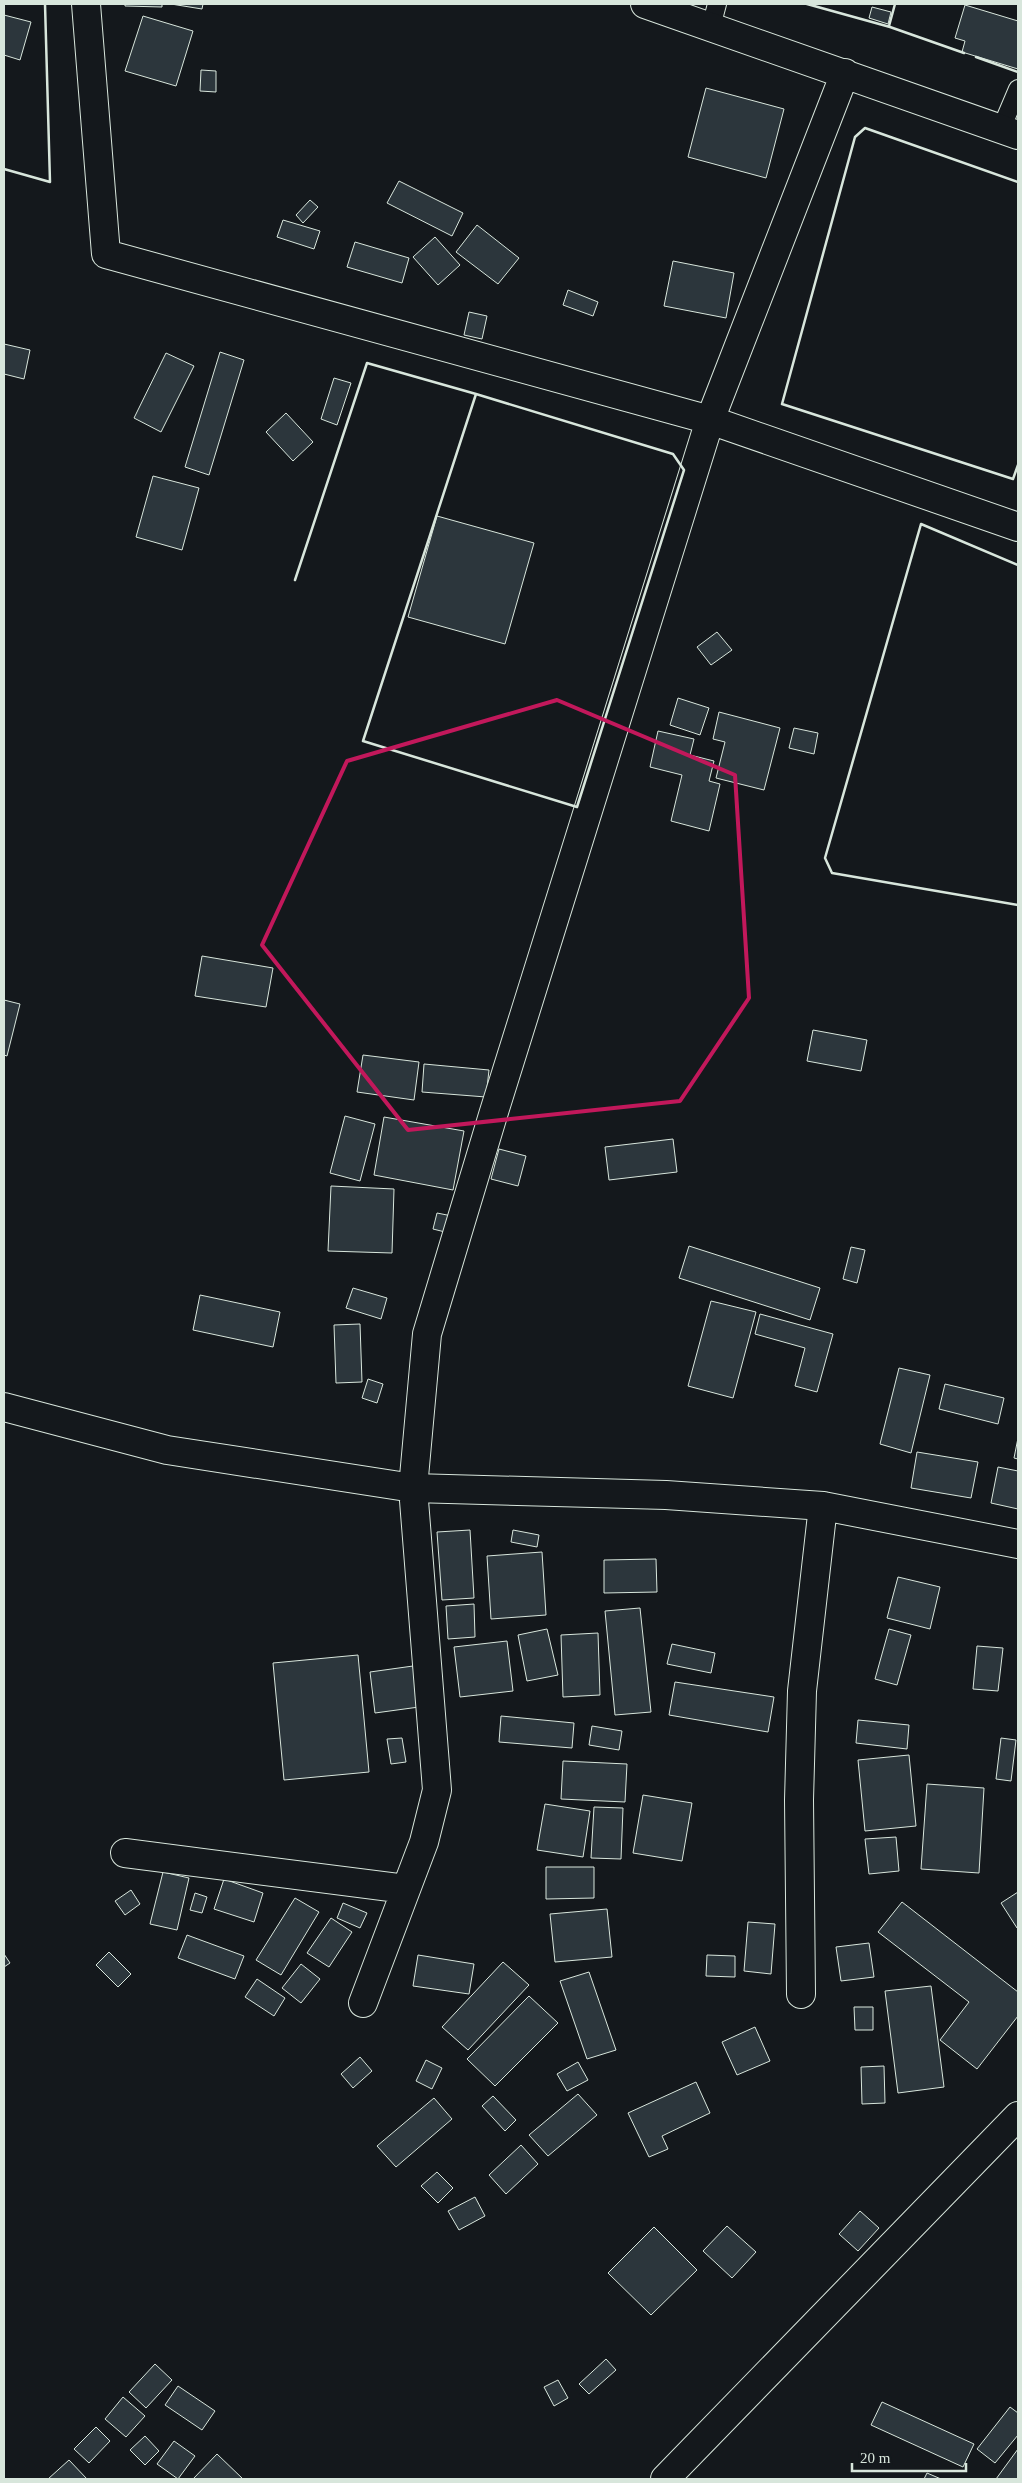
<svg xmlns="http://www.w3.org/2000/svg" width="1022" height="2483" font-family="'Times New Roman',serif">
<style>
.building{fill:#2c363c;stroke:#d8e6dc}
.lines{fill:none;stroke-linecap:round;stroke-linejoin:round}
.lane-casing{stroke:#d8e6dc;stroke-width:20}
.street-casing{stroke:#d8e6dc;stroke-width:30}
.primary-casing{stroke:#d8e6dc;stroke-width:30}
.lane{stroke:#14181c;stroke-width:18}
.street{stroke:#14181c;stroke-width:28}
.primary{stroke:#14181c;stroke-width:28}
.wall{stroke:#d8e6dc;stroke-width:2.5}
.marked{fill:none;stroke:#c2185b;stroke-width:4;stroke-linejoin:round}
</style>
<rect width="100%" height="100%" fill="#14181c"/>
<path class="building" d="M125,4H162V7L125,6Z
M171,4H203L202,9Z
M965,5L1018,21V69L962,52L965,41L955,38Z
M872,7L891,12L888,24L869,18Z
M4,15L31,22L20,60L4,55Z
M143,16L193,31L176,86L125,71Z
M201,70L216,71V92L200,91Z
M706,88L784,109L766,178L688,157Z
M399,181L463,213L452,236L387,203Z
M310,200L318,207L303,223L296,215Z
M283,220L320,231L314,249L277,237Z
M477,225L519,258L498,284L456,252Z
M435,237L460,265L438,285L413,257Z
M355,242L409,258L402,283L347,267Z
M673,261L734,273L726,318L664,306Z
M568,290L598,302L593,316L563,305Z
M469,312L487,316L482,339L464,335Z
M4,344L30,350L24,379L4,374Z
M220,352L244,360L209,475L185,467Z
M166,353L194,366L161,432L134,418Z
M334,378L351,383L337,425L321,419Z
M286,413L313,442L293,461L266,432Z
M153,476L199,488L182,550L136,537Z
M437,516L534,543L505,644L408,617Z
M717,632L732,650L711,665L697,647Z
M678,698L709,708L700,735L670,725Z
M719,712L780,728L764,790L716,778L725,742L713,739Z
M794,728L818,733L814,754L789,748Z
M658,731L694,739L690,755L714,761L709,781L720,784L709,831L671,821L682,775L650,767Z
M202,956L273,968L266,1007L195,996Z
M4,1000L20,1004L7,1056L4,1055Z
M813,1030L867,1040L861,1071L807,1061Z
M363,1055L419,1062L414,1100L357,1092Z
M424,1064L489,1070L486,1097L422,1092Z
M345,1116L375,1124L360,1181L330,1173Z
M384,1117L464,1131L453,1190L374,1175Z
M673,1139L677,1172L609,1180L605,1147Z
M499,1149L526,1156L518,1186L491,1179Z
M331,1186L394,1189L392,1253L328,1251Z
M437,1213L452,1216L449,1233L433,1229Z
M689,1246L820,1288L810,1320L679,1278Z
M851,1247L865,1250L857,1283L843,1279Z
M353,1288L387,1298L381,1319L346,1308Z
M200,1295L280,1312L273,1347L193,1330Z
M711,1301L756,1312L733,1398L688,1386Z
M760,1314L833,1334L817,1392L795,1386L805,1348L755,1334Z
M360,1324L362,1382L336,1383L334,1325Z
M899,1368L930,1375L911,1453L880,1444Z
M368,1379L383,1384L377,1403L362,1398Z
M945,1384L1004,1398L998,1424L939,1409Z
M1018,1438V1459L1014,1458Z
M917,1452L978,1462L971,1498L911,1488Z
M998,1467L1018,1471V1509L991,1503Z
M470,1530L474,1598L442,1600L437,1532Z
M513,1530L539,1535L537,1547L511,1542Z
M542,1552L546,1615L491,1619L487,1556Z
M656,1559L657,1592L604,1593V1560Z
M898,1577L940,1587L930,1629L887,1618Z
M474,1604L475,1637L448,1639L446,1606Z
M640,1608L651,1712L615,1715L605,1611Z
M547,1629L558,1675L527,1681L518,1635Z
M889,1629L911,1635L897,1685L875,1679Z
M598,1633L600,1695L563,1697L561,1635Z
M507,1641L513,1691L460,1697L454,1647Z
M672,1644L715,1653L711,1673L667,1664Z
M977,1646L1003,1648L998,1691L973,1689Z
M358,1655L369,1772L284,1780L273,1663Z
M413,1666L419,1707L375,1713L370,1672Z
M675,1682L774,1697L768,1732L669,1715Z
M501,1716L574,1723L572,1748L499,1742Z
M858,1720L909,1725L907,1749L856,1743Z
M592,1726L622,1731L619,1750L589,1745Z
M402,1738L406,1762L391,1764L387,1739Z
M1001,1738L1016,1740L1011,1781L996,1779Z
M909,1755L916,1826L865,1831L858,1760Z
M563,1761L627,1764L625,1802L561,1799Z
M927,1784L984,1788L979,1873L921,1869Z
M643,1795L692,1803L682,1861L633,1853Z
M545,1804L590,1811L583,1857L537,1850Z
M594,1807L623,1808L621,1859L591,1858Z
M896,1837L899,1871L869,1874L865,1839Z
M546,1867H594V1898L546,1899Z
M163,1872L189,1878L177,1930L150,1924Z
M224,1879L263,1893L254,1922L214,1909Z
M131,1890L140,1904L125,1915L115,1901Z
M1018,1892V1927L1017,1928L1001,1903Z
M195,1893L207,1897L202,1913L190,1910Z
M295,1898L319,1912L281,1975L256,1960Z
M902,1902L1018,1992V2016L977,2069L940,2040L969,2002L878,1932Z
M343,1903L367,1913L360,1928L337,1918Z
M607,1909L612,1957L555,1962L550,1914Z
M331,1918L352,1932L329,1967L307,1953Z
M748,1922L775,1924L771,1974L744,1971Z
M187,1935L244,1956L235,1979L178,1958Z
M869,1943L874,1977L841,1981L836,1947Z
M109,1952L131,1974L118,1987L96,1965Z
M4,1954L10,1963L4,1967Z
M418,1955L474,1964L469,1994L413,1986Z
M707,1955L735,1956V1977L706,1976Z
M503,1962L529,1985L468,2050L442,2027Z
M301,1964L320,1979L301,2003L282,1988Z
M589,1972L616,2050L587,2059L560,1981Z
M257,1979L285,1998L274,2016L245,1997Z
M931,1986L944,2087L898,2093L885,1991Z
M529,1996L558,2023L495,2086L467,2059Z
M854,2007H873V2030H855Z
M755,2027L770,2061L737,2075L722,2042Z
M360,2057L372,2071L353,2088L341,2074Z
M426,2060L442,2068L432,2089L416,2081Z
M578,2062L588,2080L567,2091L557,2074Z
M884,2066L885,2103L862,2104L861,2067Z
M696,2082L710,2113L662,2136L668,2149L649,2157L628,2113Z
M578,2094L597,2115L548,2156L529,2135Z
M493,2096L516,2120L505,2131L482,2106Z
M434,2098L452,2119L396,2167L377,2146Z
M521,2145L538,2164L506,2194L489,2175Z
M437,2172L453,2188L438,2203L421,2186Z
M475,2197L485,2216L459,2230L448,2211Z
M860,2211L879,2228L858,2251L839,2234Z
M727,2226L756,2252L732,2278L703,2251Z
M654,2227L697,2270L651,2315L608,2273Z
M606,2359L616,2370L589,2394L579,2384Z
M155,2364L172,2380L146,2408L129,2392Z
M558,2380L568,2398L554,2406L544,2387Z
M178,2386L215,2411L202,2430L165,2405Z
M123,2397L145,2416L126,2437L105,2419Z
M882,2402L974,2444L963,2467L871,2425Z
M1010,2407L1018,2413V2435L995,2463L977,2449Z
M96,2427L110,2441L89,2463L74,2449Z
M145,2436L159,2451L145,2465L130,2450Z
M174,2441L195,2456L178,2479L157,2464Z
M1018,2449V2479H996Z
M217,2454L243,2479H193Z
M69,2460L87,2479H48Z
M927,2473L941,2479H924Z"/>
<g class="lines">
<g class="lane-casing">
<path id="lane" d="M711,27L717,4
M1001,129L1018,89"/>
</g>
<g class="street-casing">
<path id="street" d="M86,4L106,254L710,420L493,1115L427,1334L413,1488L437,1790L424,1842L363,2003
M645,4L1018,135
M845,73L710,420L1018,527
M4,1407L167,1450L413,1488L666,1495L823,1506L1018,1544
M125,1853L406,1889
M801,1994L799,1800L802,1691L823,1506"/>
</g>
<g class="primary-casing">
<path id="primary" d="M665,2479L1018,2116"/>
</g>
<use href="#lane" class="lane"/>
<use href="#street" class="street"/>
<use href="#primary" class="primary"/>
<path class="wall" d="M807,4L890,27L964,53
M889,26L895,4
M976,57L1018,72
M4,169L50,182L45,4
M1018,182L865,128L855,137L782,404L1013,479L1018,465
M476,394L673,454L684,470L577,807L363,741Z
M1018,565L921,524L825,858L832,873L1018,905
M295,580L367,363L476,394"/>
</g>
<path class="marked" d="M557,700L735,775L749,998L680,1101L408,1130L262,945L347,761Z"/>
<rect width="1022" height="2483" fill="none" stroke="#d8e6dc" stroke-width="10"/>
<path d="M852 2463v8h114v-8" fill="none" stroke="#d8e6dc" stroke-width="2.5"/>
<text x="860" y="2463" font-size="15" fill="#d8e6dc" stroke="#14181c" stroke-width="4" paint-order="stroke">20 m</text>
</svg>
